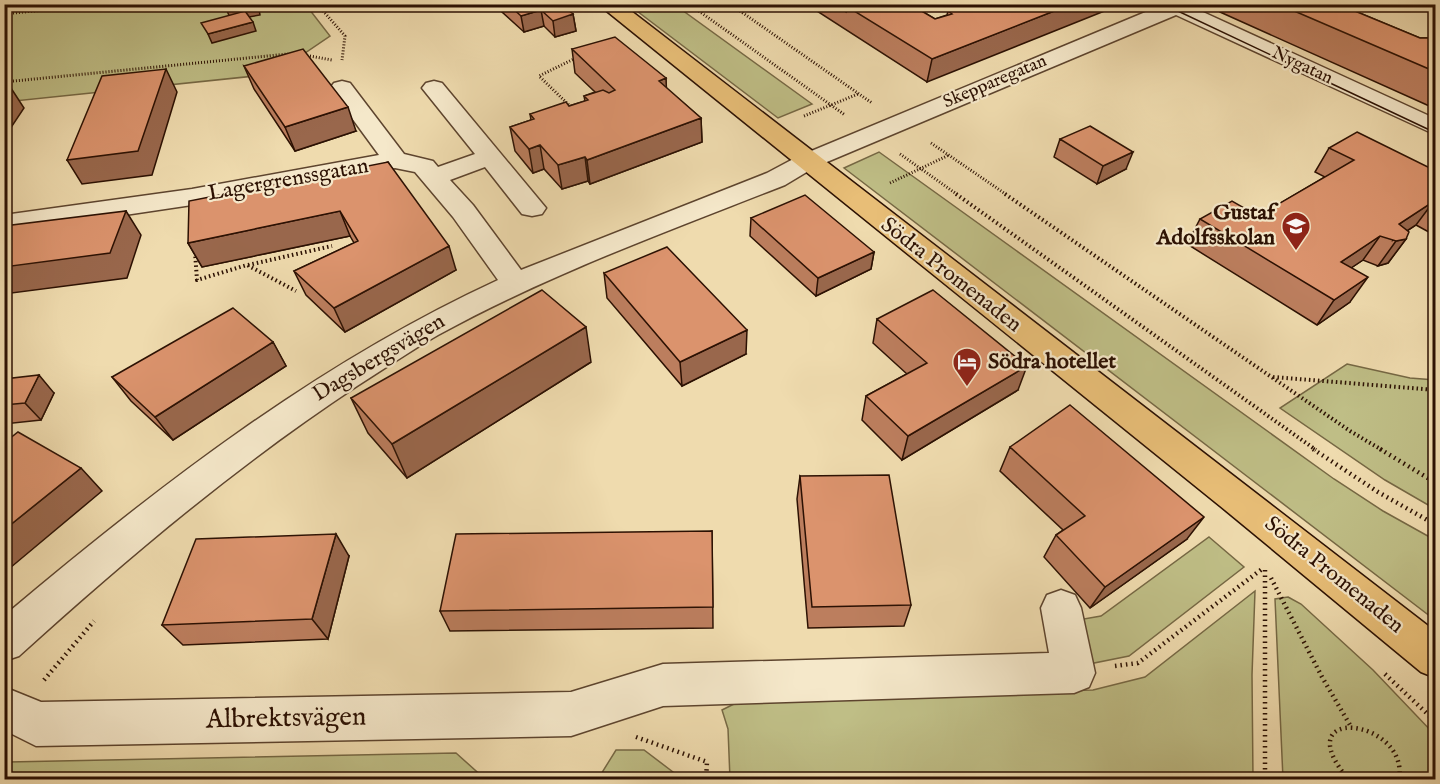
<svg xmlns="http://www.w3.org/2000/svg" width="1440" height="784" font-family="'IM FELL English',serif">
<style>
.green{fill:#bfbe86;stroke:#766844;stroke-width:1.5}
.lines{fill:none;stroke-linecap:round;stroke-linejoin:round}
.minor-casing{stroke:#5d442e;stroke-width:3}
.major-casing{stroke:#2c1103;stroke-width:3}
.path-far2{stroke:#2c1103;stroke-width:3;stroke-dasharray:1 2;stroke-linecap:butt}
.path-far1{stroke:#2c1103;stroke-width:4;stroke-dasharray:1.5 3;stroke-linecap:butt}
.path{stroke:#2c1103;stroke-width:4.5;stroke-dasharray:1.5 4;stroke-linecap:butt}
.minor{fill:#f5e8ca;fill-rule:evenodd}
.major{fill:#e8be77;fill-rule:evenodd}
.tram{stroke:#2c1103;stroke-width:1.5}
.wall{fill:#bc7e5e;stroke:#2c1103;stroke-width:1.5}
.shaded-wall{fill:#99674c;stroke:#2c1103;stroke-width:1.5}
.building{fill:#db936d;stroke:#2c1103;stroke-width:1.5}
.labels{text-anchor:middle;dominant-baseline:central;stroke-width:4.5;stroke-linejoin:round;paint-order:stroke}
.far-street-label{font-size:18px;fill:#2c1103;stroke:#f5e8ca}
.street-label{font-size:22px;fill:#2c1103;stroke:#f5e8ca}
.poi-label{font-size:22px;font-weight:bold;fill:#2c1103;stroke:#f5e8ca;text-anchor:end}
.near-street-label{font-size:27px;fill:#2c1103;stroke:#f5e8ca}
</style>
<rect width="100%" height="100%" fill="#efdbae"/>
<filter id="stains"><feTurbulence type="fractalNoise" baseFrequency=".00333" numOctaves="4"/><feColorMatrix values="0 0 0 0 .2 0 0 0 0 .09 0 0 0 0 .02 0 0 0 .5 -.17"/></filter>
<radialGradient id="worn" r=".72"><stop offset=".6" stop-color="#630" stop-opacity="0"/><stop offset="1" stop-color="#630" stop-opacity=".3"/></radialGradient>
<path class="green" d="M5,5H306L330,36L274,74L5,102Z
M629,5H675L812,104L778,118Z
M879,152L1334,479L1383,511L1435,540V620L844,168Z
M1347,364L1410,378L1435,380V509L1385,480L1280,408Z
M1209,537L1244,567L1129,656L1079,666L1072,621L1101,616Z
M1255,591L1252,675L1253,779H730L728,729L722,710L746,698L848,697L1093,690L1145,677Z
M1288,597L1301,604L1373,670L1435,735V779H1283L1275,599Z
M616,750H644L677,775V779H598Z
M456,753L485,779H5V765L8,762Z"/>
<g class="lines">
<g class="minor-casing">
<path id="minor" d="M1159,4H1194L1192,7L1436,119V135L1176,15L815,167L785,185C668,231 549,274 438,335C410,351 384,369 357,386C236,466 126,559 19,656L4,661V616C157,487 316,364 498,280L453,217L415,172L395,168L192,205L4,233V215L192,189L379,155L330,88L334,83L342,81L350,83L404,154L433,161L438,167L475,154L422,88L426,83L434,81L442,83L546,208L542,214L532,216L522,214L485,167L450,180L473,205L521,270L767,173L797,157L1160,6Z
M1061,590L1075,595L1081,608L1095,673L1089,687L1074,693L663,706L571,736L36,746L4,730V687L41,702L571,692L663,664L1049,653L1041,608L1047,595Z"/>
</g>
<g class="major-casing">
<path id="major" d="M598,4H622L1436,632V678L1421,672L1225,510Z"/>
</g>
<path class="path-far2" d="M317,4L345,36L342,60
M689,4L845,115
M730,4L872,103
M4,14L104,4
M304,55L332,60
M4,82L288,54
M573,109L539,76L578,57
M804,116L858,94
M931,143L1007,195
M900,154L958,195
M890,183L949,155"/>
<path class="path-far1" d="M956,194L1316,450
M1005,194L1350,431L1382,450
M195,252L197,280L247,265L296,291
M248,265L332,246
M1273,377L1436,390"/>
<path class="path" d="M1313,449L1378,492L1436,525
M1380,449L1436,483
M1265,570V780
M1271,578L1322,677L1350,725
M1115,666L1138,663L1262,569
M1385,674L1436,722
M44,680L94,621
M636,737L707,762L706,780
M1349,780C1283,703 1410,718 1399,780"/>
<use href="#minor" class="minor"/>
<use href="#major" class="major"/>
<path class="tram" d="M1163,4L1436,133"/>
</g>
<path class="wall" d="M493,4H570L571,13L573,14L576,31L555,37L544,26L524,32Z
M806,4H913V6L935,19L947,15L948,11L957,8L927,82Z
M1223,4H1338L1420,38H1436V109L1220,12Z
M572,49L666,78V88L701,118L702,142L590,184L588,181L562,189L544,169L533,173L515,151L510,127L531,120L530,114L569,106L585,101L584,96L595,92L575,73Z
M244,66L356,131L295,151L254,89Z
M1060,139L1126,169L1097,184L1054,157Z
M1329,148L1436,171V236L1416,225L1407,231L1406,239L1388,263L1378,266L1363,260L1351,268L1350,302L1317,325L1187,244L1200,219L1258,216L1325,177L1315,172Z
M388,162L456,270L345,332L306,295L294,271L354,243L350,236L202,267L188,243Z
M751,218L874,252L871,269L816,296L750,236Z
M604,273L746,354L682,386L607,298Z
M877,319L1018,390L902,460L862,420L866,396L907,374L873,343Z
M273,342L286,366L173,440L131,401L112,377Z
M591,362L407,478L368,433L351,398Z
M4,379L54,393L41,420L4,424Z
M1010,447L1187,539L1090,608L1044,557L1056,535L1063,530L1000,471Z
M800,476L911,605L904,626L808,628L797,499Z
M712,531L713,628L450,631L440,611Z
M349,556L328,639L183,645L162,625Z"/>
<path class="shaded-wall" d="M224,4H258L260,15L231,20Z
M570,4L571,15L573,14L576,31L555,37L553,21L562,5Z
M1072,4H1122L927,82L932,59Z
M541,10L544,26L524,32L521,16Z
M253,22L256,31L212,43L208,34Z
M166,69L177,92L152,175L82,184L67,160Z
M666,78L667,102L659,81Z
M9,85L24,108L4,138V90Z
M348,107L356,131L295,151L285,127Z
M701,118L702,142L590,184L587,160Z
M540,145L544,169L533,173L529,149Z
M1133,152L1126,169L1097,184L1103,166Z
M585,157L588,181L562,189L558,165Z
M1434,201L1416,225L1393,240L1399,224Z
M126,211L141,235L127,278L4,294V267Z
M340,211L350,236L202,267L188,243Z
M1380,236L1363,260L1324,286L1341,262Z
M1406,239L1388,263L1378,266L1396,241Z
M449,246L456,270L345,332L334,308Z
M874,252L871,269L816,296L818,278Z
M1368,277L1350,302L1317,325L1334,300Z
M586,327L591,362L407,478L392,444Z
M747,330L746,354L682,386L680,362Z
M273,342L286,366L173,440L155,417Z
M1027,366L1018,390L902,460L908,436Z
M39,375L54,393L41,420L25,403Z
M81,468L102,491L4,573V530Z
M1204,517L1187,539L1090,608L1105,587Z
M336,534L349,556L328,639L312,619Z"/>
<path class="building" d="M508,4H563L562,5L573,14L553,21L541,10L521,16Z
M833,4H852L846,6V12Z
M852,4H913V6L935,19L952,14L948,11L957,8L964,9L977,4H1072L932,59L846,6Z
M1278,4H1338L1420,38H1436V72Z
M245,11L253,22L208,34L201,23Z
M615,37L666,78L659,81L701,118L587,160L585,157L558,165L540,145L529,149L510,127L534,119L530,114L566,102L569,106L588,100L584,96L603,90L609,93L615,90L572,49Z
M303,49L348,107L285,127L244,66Z
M166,69L138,151L67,160L102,76Z
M4,85H9L4,90Z
M1090,126L1133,152L1103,166L1060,139Z
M1357,132L1436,171V202L1434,201L1399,224L1409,232L1406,239L1396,241L1380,236L1341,262L1368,277L1334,300L1200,219L1232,201L1258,216L1354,160L1329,148Z
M388,162L449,246L334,308L294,271L358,241L340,211L188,243L189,201Z
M805,195L874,252L818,278L751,218Z
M126,211L110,253L4,267V226Z
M667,247L747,330L680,362L604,273Z
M542,290L586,327L392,444L351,398Z
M933,290L1027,366L908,436L866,396L927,363L877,319Z
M233,308L273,342L155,417L112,377Z
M39,375L25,403L4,405V379Z
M1070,405L1204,517L1105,587L1056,535L1085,516L1010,447Z
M18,432L81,468L4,530V443Z
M889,475L911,605L812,607L800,476Z
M712,531L713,607L440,611L456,534Z
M336,534L312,619L162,625L196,539Z"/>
<defs>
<g id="school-pin" transform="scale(1.5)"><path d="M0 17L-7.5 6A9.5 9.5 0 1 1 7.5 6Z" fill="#8f2418" stroke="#f5e8ca"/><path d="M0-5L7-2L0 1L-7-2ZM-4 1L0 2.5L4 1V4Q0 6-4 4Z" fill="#fff"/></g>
<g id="hotel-pin" transform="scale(1.5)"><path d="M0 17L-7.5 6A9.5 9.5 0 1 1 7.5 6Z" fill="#8f2418" stroke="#f5e8ca"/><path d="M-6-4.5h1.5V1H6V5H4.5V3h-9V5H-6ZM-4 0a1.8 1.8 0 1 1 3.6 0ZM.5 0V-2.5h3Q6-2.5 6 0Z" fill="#fff"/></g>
</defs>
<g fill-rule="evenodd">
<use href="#school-pin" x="1296" y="226"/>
<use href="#hotel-pin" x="967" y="362"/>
</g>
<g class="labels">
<g class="far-street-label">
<text transform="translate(1302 66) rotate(25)">Nygatan</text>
<text transform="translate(995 82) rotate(-23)">Skepparegatan</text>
</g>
<g class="street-label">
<text transform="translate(288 180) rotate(-10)">Lagergrenssgatan</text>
<text transform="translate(951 275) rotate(38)">Södra Promenaden</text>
<text transform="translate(379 358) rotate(-31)">Dagsbergsvägen</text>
<text transform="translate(1334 575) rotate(39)">Södra Promenaden</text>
</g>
<g class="poi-label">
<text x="1275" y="213">Gustaf<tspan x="1275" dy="25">Adolfsskolan</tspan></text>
<text x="988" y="362" text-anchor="start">Södra hotellet</text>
</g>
<g class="near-street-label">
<text transform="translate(286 719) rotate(-1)">Albrektsvägen</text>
</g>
</g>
<rect width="1440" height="784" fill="none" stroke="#efdbae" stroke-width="24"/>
<rect x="6" y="6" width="1428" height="772" fill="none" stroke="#2c1103" stroke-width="3"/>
<rect x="12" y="12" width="1416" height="760" fill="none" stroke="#2c1103" stroke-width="1.5"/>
<rect width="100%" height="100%" filter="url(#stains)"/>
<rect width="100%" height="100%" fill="url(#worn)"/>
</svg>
